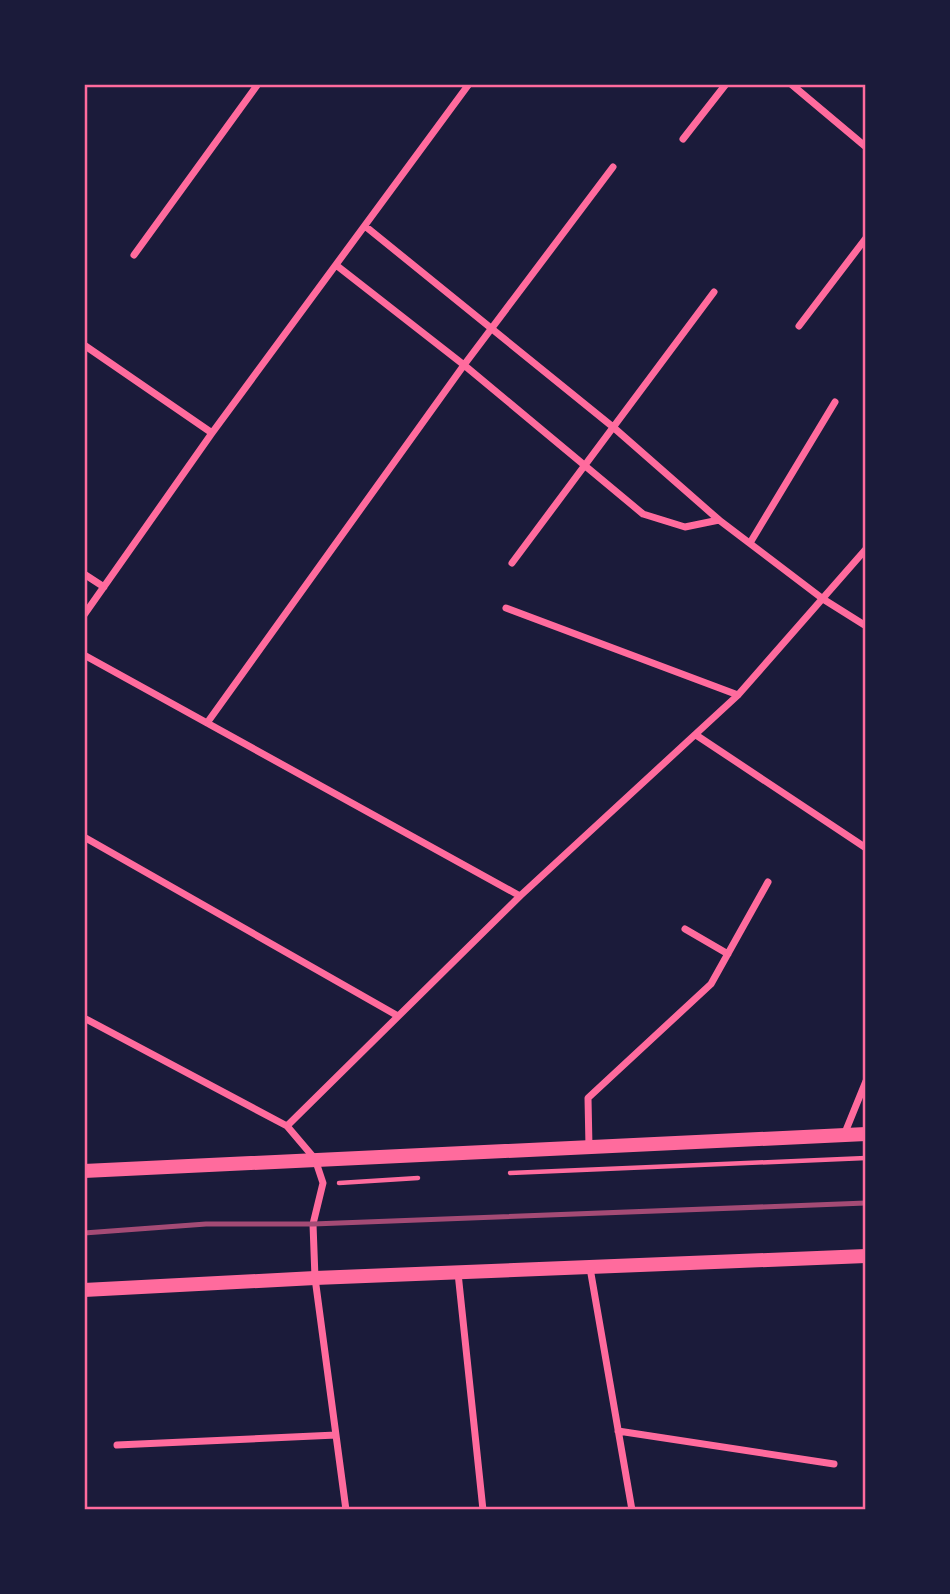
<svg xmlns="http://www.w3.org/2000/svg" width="950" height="1594" font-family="'Fira Sans',sans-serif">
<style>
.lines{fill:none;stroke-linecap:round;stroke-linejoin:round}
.path{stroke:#ff6b9d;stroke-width:4.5}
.minor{stroke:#ff6b9d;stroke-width:7}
.secondary{stroke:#ff6b9d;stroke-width:14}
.rail{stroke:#a44b75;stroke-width:5}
.neatline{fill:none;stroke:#ff6b9d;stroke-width:2.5}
</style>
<rect width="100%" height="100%" fill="#1b1b3a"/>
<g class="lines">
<path class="path" d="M510,1173L866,1158
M339,1183L418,1178"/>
<path class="minor" d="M791,84L866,147
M683,139L726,84
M365,226L613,427L719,520L823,599L866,626
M134,255L258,84
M336,265L464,365L643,514L685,527L719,520
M799,326L866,238
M84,345L212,433
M750,543L835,402
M512,563L714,292
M84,574L104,587
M506,608L738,695
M84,615L212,433L469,84
M84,655L520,896
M207,723L464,365L613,167
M696,735L866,848
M84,837L398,1016
M685,929L728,954
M84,1018L287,1126
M844,1135L866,1081
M589,1147L588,1098L711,984L768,882
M590,1268L632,1510
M458,1273L483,1510
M618,1431L834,1464
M117,1445L336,1435
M346,1510L315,1278L313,1224L323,1183L315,1159L287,1126L520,896L738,695L866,549"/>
<path class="secondary" d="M84,1171L866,1134
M84,1290L315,1278L866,1256"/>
<path class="rail" d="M84,1233L206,1224H313L866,1203"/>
</g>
<rect width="950" height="1594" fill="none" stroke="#1b1b3a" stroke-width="172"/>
<rect x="86" y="86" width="778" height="1422" class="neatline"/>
</svg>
